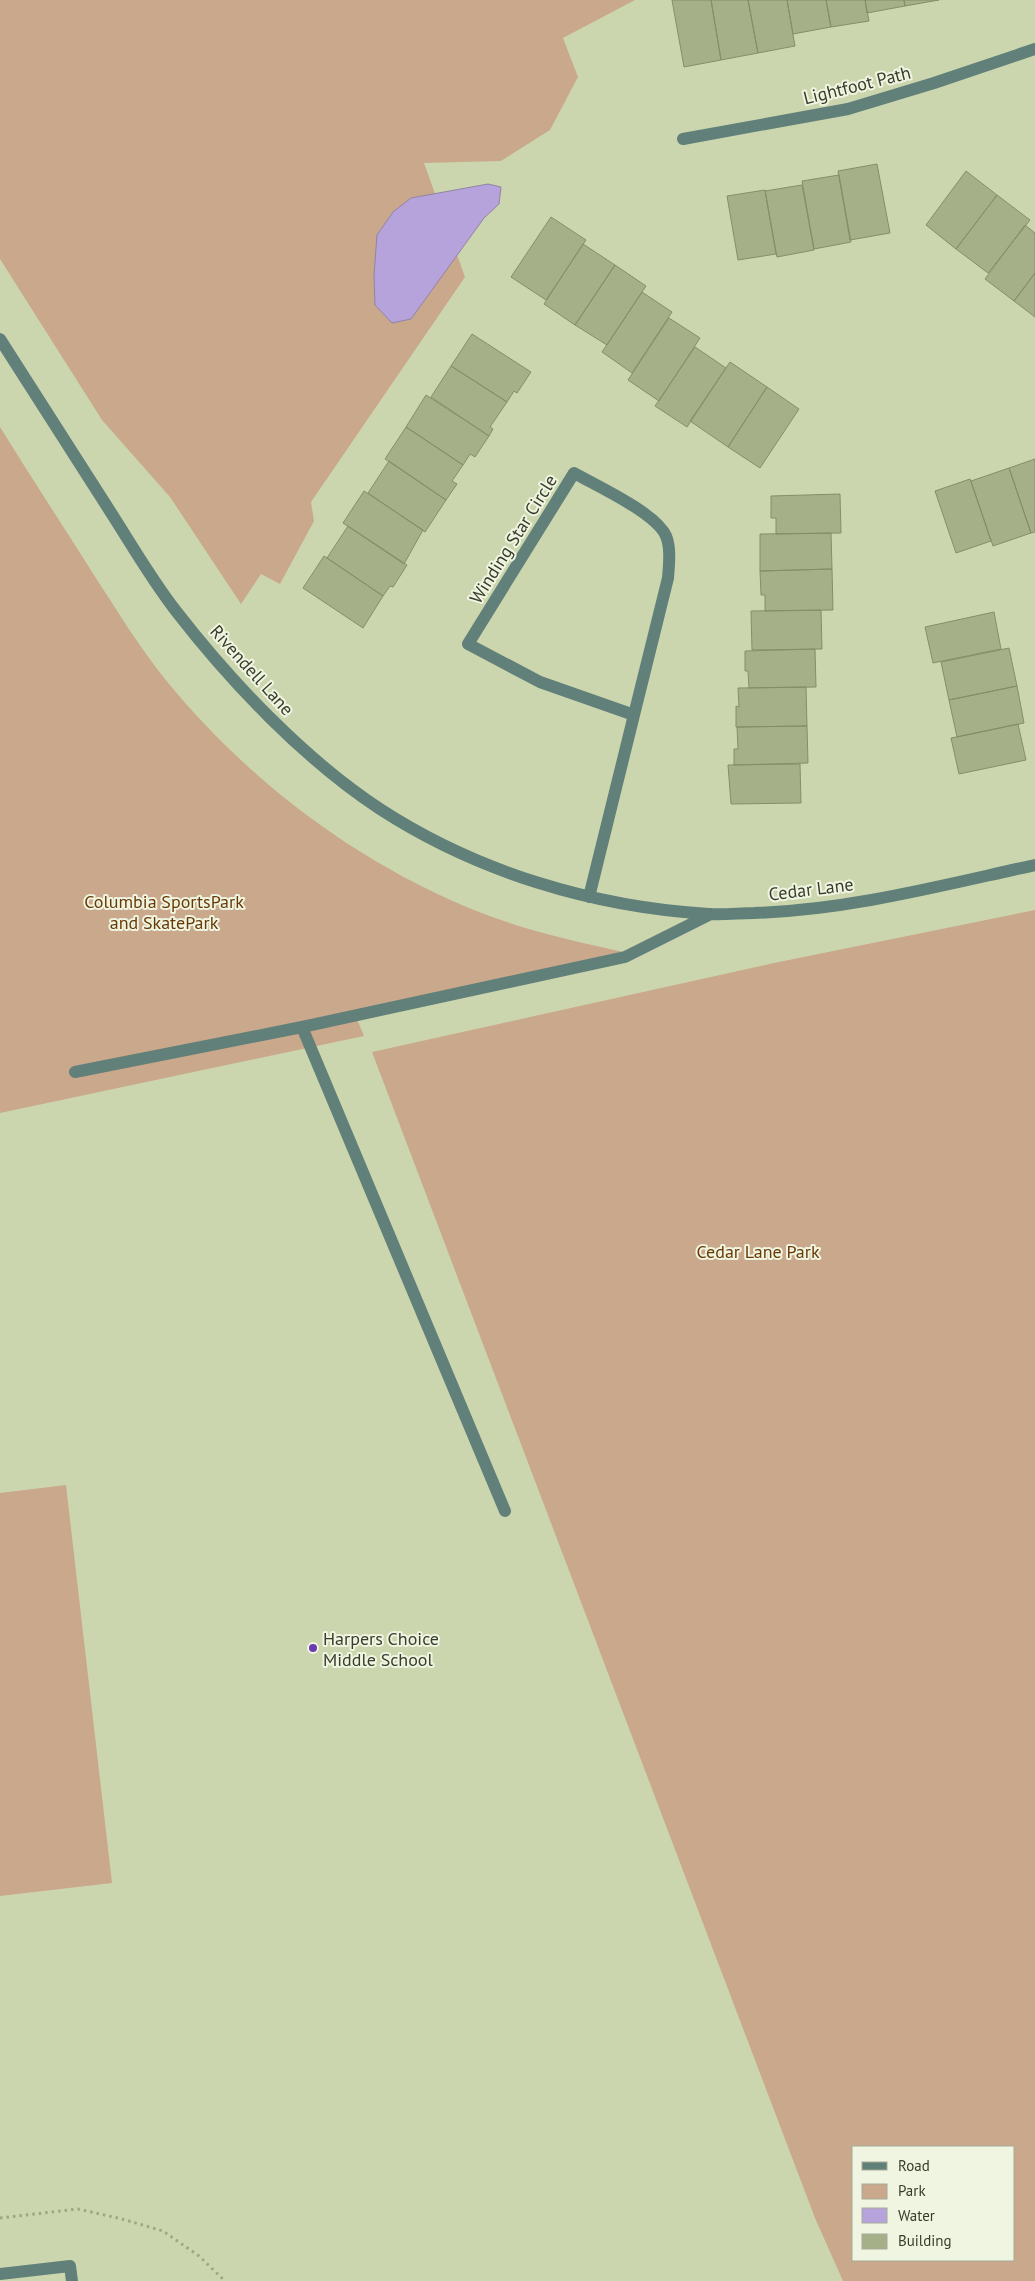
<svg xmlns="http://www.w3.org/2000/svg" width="1035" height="2281" font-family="'PT Sans',sans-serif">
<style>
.green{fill:#caa88c;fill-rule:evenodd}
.water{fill:#b6a3db;stroke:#9084a6}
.building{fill:#a5b089;stroke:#848e69}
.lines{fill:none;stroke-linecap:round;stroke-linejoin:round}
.path{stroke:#9ea685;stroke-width:3;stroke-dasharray:2.5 4;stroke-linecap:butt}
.minor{stroke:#618079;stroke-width:12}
.poi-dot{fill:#6e39b0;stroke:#eff5e0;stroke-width:2}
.labels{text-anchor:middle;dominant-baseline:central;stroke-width:4;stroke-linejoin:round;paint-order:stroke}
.street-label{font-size:18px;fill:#373c2c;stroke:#eff5e0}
.park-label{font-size:18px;fill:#683906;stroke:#eff5e0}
.poi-label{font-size:18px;fill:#373c2c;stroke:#eff5e0;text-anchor:start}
</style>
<rect width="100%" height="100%" fill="#ccd6ae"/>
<path class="green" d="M0,0H635L563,38L578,77L550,130L501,161L424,163L465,277L311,502L314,521L280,584L261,574L241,604L170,497L102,420L0,259Z
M0,427C31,477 63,526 94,575C118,612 141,650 169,684C252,784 359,864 479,912C527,931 578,942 628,953L354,1012L364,1036L0,1113Z
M1035,910V2281H843L815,2218L372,1052L774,963ZM854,2147H1014V2260H854Z
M66,1485L112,1883L0,1896V1493Z"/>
<path class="water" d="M488,184L501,187L499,204L484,218L411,319L392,323L375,305L374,275L377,235L393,212L411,198Z"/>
<path class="building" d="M672,0H711L721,60L684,67Z
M711,0H748L758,53L721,60Z
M748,0H787L795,46L758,53Z
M787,0H826L831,27L793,34Z
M826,0H865L869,21L831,27Z
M865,0H904L905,6L867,13Z
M904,0H939L905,6Z
M877,164L890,233L850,240L838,171Z
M966,171L997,195L956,249L926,225Z
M839,175L851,242L814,249L802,181Z
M802,185L814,250L777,257L765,191Z
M765,190L776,254L738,260L727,196Z
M997,195L1030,220L988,273L956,249Z
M551,217L586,240L546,300L511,277Z
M1025,225L1035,233V273L1014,301L985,279Z
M583,244L615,265L575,325L544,304Z
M615,265L646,286L607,345L575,325Z
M1035,273V317L1014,301Z
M642,292L672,312L632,373L602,352Z
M669,318L700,338L659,401L628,380Z
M472,334L531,372L517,393L514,391L507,402L451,366Z
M695,347L726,368L687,427L655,406Z
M730,362L767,387L728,447L690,421Z
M451,366L507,402L490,427L493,429L489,436L431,397Z
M767,387L799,409L760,468L728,447Z
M426,395L489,436L475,457L470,454L463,465L406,427Z
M406,427L463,465L452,481L457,484L446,500L385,459Z
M1035,459V532L1031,533L1009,468Z
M389,461L446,500L425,532L368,493Z
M1009,468L1031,533L993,546L971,481Z
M970,479L991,541L956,553L935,491Z
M364,491L423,530L404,564L343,523Z
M840,494L841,533L776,534V518H771V496Z
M348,526L407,565L393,587L390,586L383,596L327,558Z
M831,533L832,569L760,571V534Z
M324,556L383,596L363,628L303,588Z
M832,569L833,610L765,611V595H761L760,571Z
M821,610L822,649L752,650L751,611Z
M994,612L1001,649L933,663L925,627Z
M1009,648L1017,686L949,700L941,662Z
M815,649L816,687L749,688L748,671H745V651Z
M1017,686L1024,723L957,737L949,700Z
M806,687L807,726L736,727V706L739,707L738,688Z
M1018,724L1026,760L959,774L951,738Z
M807,726L808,763L734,765V749H738L737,727Z
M800,764L801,803L731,804L728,765Z"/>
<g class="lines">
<path class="path" d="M0,2218L78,2209L122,2219L163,2231L199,2256L225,2281"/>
<path class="minor" d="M683,139L848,109L934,83L1035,49
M0,339C36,395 72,452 108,508C130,542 151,579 176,611C231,682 304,759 380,809C477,872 593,907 709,914C724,915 740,913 754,913C849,910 943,885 1035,865
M589,897L634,715L540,682L468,644L574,473C597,486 656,513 666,536C671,548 669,565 668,578L634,715
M302,1027L505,1511
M75,1072L302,1027L625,957L711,914
M0,2274L70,2266L72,2281"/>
</g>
<circle class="poi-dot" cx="313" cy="1648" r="5"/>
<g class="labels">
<g class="street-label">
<text transform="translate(857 85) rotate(-14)">Lightfoot Path</text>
<text transform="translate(513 539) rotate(-58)">Winding Star Circle</text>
<text transform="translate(252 670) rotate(48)">Rivendell Lane</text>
<text transform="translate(811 889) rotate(-7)">Cedar Lane</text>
</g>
<g class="park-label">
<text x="164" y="901">Columbia SportsPark<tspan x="164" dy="21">and SkatePark</tspan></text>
<text x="758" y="1251">Cedar Lane Park</text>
</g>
<g class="poi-label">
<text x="323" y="1638">Harpers Choice<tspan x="323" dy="21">Middle School</tspan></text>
</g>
</g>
<rect x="852" y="2146" width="162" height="115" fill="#eff5e0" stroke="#a5ab98"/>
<rect x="862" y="2162" width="25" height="8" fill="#618079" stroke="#a5ab98"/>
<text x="898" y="2171" font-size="15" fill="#373c2c">Road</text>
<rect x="862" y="2184" width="25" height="15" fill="#caa88c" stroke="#a5ab98"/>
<text x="898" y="2196" font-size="15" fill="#373c2c">Park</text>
<rect x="862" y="2208" width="25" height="15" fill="#b6a3db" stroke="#a5ab98"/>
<text x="898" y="2221" font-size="15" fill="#373c2c">Water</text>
<rect x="862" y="2234" width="25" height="15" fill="#a5b089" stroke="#a5ab98"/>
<text x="898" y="2246" font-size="15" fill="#373c2c">Building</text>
</svg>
